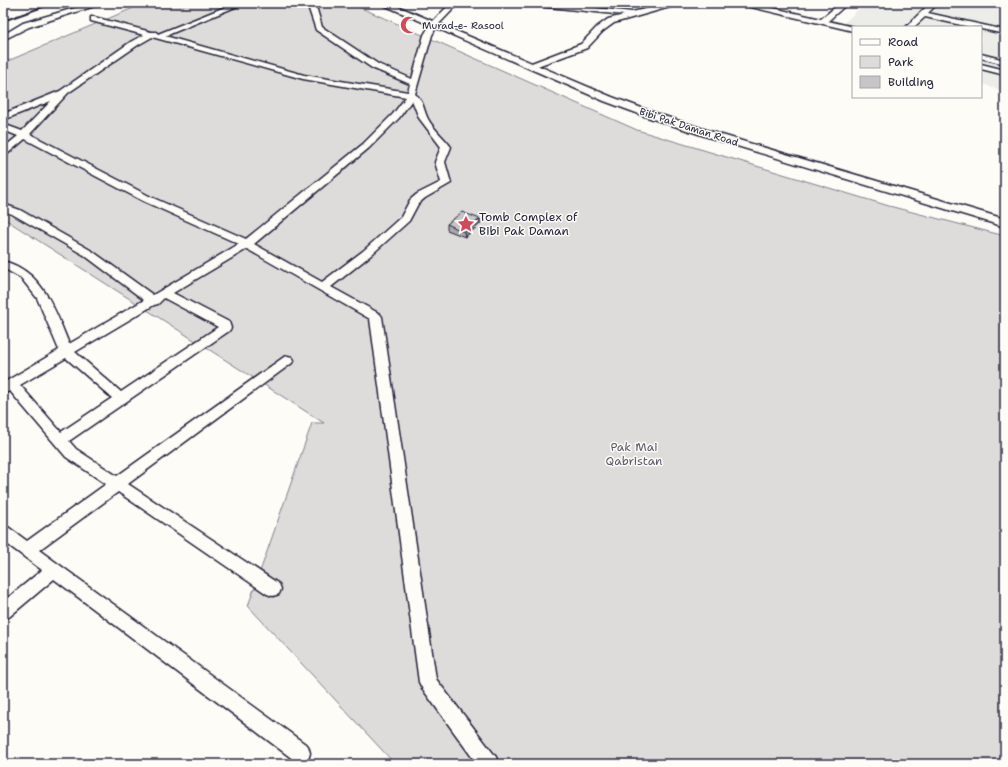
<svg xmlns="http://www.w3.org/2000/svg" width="1008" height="767" font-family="'Shantell Sans',sans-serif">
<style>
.built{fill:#ecece9}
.green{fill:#dddcdb;stroke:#807f8b}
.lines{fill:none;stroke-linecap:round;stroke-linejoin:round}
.minor-casing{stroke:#22223b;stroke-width:3}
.tertiary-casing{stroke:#22223b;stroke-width:3}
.minor{fill:#fdfcf7;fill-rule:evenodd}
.tertiary{fill:#fdfcf7;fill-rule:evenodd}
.rail{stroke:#22223b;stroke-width:2}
.wall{fill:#aaaaac;stroke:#22223b}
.shaded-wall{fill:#8b8b8c;stroke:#22223b}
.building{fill:#c6c6c8;stroke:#22223b}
.labels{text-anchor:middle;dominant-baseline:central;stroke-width:3;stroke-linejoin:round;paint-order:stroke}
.far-poi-label{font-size:10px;fill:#22223b;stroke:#fdfcf7;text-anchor:start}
.far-street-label{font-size:10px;fill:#22223b;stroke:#fdfcf7}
.poi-label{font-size:12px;fill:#22223b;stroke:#fdfcf7;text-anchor:start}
.park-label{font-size:12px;fill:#5a5a6b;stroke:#fdfcf7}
</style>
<rect width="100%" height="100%" fill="#fdfcf7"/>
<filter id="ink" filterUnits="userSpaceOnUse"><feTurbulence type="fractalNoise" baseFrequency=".025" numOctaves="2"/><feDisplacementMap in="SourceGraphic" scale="8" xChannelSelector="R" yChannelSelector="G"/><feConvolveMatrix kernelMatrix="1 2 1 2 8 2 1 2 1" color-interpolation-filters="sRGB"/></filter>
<g filter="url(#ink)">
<path class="built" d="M865,3H1005V93L981,83V27L853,28L843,24Z"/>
<path class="green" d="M145,3H350L637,130L889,206L1005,236V764H395L248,606L312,423H324L3,218V63Z"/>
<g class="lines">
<g class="minor-casing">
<path id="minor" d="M92,3H104L29,27L3,40V35L23,23Z
M235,3H245L165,36L304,75L408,92L410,84L372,68L316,30L307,3H315L322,27L378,64L412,79L424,35L431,23L451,3H459L437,26L432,35L415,94C423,99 424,112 428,119C434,130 444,137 451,147L445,162L451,183L425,198L418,204L409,221L371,255L331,287L380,314L382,317L436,679L496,757L498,764H477L422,688L419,682L370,319L247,249L173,293L229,322L231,328L229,331L69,441L76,449L117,476L284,357L288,356L292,357L294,360L292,363L128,484L279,584L281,589L279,594L273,596L267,594L118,492L39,550L308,746L310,753L308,760L301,762L294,760L54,579L9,617L3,620V602L42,570L3,541V526L8,527L27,541L106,484L66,457L10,391L3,394V383L59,350L37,298L21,278L3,268V261C43,271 55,310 69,344L144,300L84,255L12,214L3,211V204L20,210L92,251L153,295L239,244L143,201L25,139L6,155L3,156V148L18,136L3,130V124L22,131L51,101L3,120V114L60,91L132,41L144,35L91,21V17H94L151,32H156L158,34ZM152,37L303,79L406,97L393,114L363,144L246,239L151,197L30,134L68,93L138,45ZM412,100L419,118L441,147L435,162L441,182L417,194L410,200L401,217L363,251L322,282L254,244L369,148L399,118ZM164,298L218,327L121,392L75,352L154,305L158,304ZM66,358L112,398L61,432L20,385Z
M525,3H550L632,12L671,3H684L614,23L603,31L587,48L532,68H529V64L581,44L597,27L608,19L624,15L529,5Z
M688,3H707C703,6 692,6 688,3Z
M738,3H751L821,19L840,3H848L828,21L854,27L853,31L742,5Z
M930,3H938L928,13L1005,30V34L981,29V27H970L925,17L914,27H906Z
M981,54L1005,60V64L981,58Z
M981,64L1005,70V75L981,69Z"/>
</g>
<g class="tertiary-casing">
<path id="tertiary" d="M379,3H390L612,97L658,114L722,135L1005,219V227L714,139L650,118L604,101Z"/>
</g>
<use href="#minor" class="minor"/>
<use href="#tertiary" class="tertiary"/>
<path class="rail" d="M3,21L54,3"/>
</g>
<path class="wall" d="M480,219V224L465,237L447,230V224Z"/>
<path class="shaded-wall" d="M480,219V224L465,237L464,232Z"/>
<path class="building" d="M462,212L480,219L464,232L447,224Z"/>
</g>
<defs>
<g id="mosque-bare" transform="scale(1.38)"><path d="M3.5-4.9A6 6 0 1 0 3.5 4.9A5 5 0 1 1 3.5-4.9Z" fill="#d1495b" stroke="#fdfcf7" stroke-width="2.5" paint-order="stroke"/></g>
<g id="sight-bare" transform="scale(1.38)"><path d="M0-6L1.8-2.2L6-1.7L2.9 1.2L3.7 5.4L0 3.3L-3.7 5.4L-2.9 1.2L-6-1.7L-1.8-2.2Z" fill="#d1495b" stroke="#fdfcf7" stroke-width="2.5" paint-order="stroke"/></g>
</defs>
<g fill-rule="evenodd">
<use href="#mosque-bare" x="409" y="25"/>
<use href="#sight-bare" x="466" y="224"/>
</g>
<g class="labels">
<g class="far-poi-label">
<text x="422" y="25">Murad-e- Rasool</text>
</g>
<g class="far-street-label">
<text transform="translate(689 127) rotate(18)">Bibi Pak Daman Road</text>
</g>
<g class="poi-label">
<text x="479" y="217">Tomb Complex of<tspan x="479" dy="14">Bibi Pak Daman</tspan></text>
</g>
<g class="park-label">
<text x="634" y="447">Pak Mai<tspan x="634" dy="14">Qabristan</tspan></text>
</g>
</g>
<rect width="1008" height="767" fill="none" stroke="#fdfcf7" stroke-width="16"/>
<rect x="8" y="8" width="992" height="751" fill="none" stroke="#22223b" stroke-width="1.5" filter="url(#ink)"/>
<rect x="852" y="26" width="130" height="72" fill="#fdfcf7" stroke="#a5a5ac"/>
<rect x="860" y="39" width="20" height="6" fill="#fdfcf7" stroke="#a5a5ac"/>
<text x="888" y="46" font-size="12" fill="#22223b">Road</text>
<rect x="860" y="56" width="20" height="12" fill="#dddcdb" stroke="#a5a5ac"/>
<text x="888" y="66" font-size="12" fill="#22223b">Park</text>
<rect x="860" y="76" width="20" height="12" fill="#c6c6c8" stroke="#a5a5ac"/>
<text x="888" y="86" font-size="12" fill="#22223b">Building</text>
</svg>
